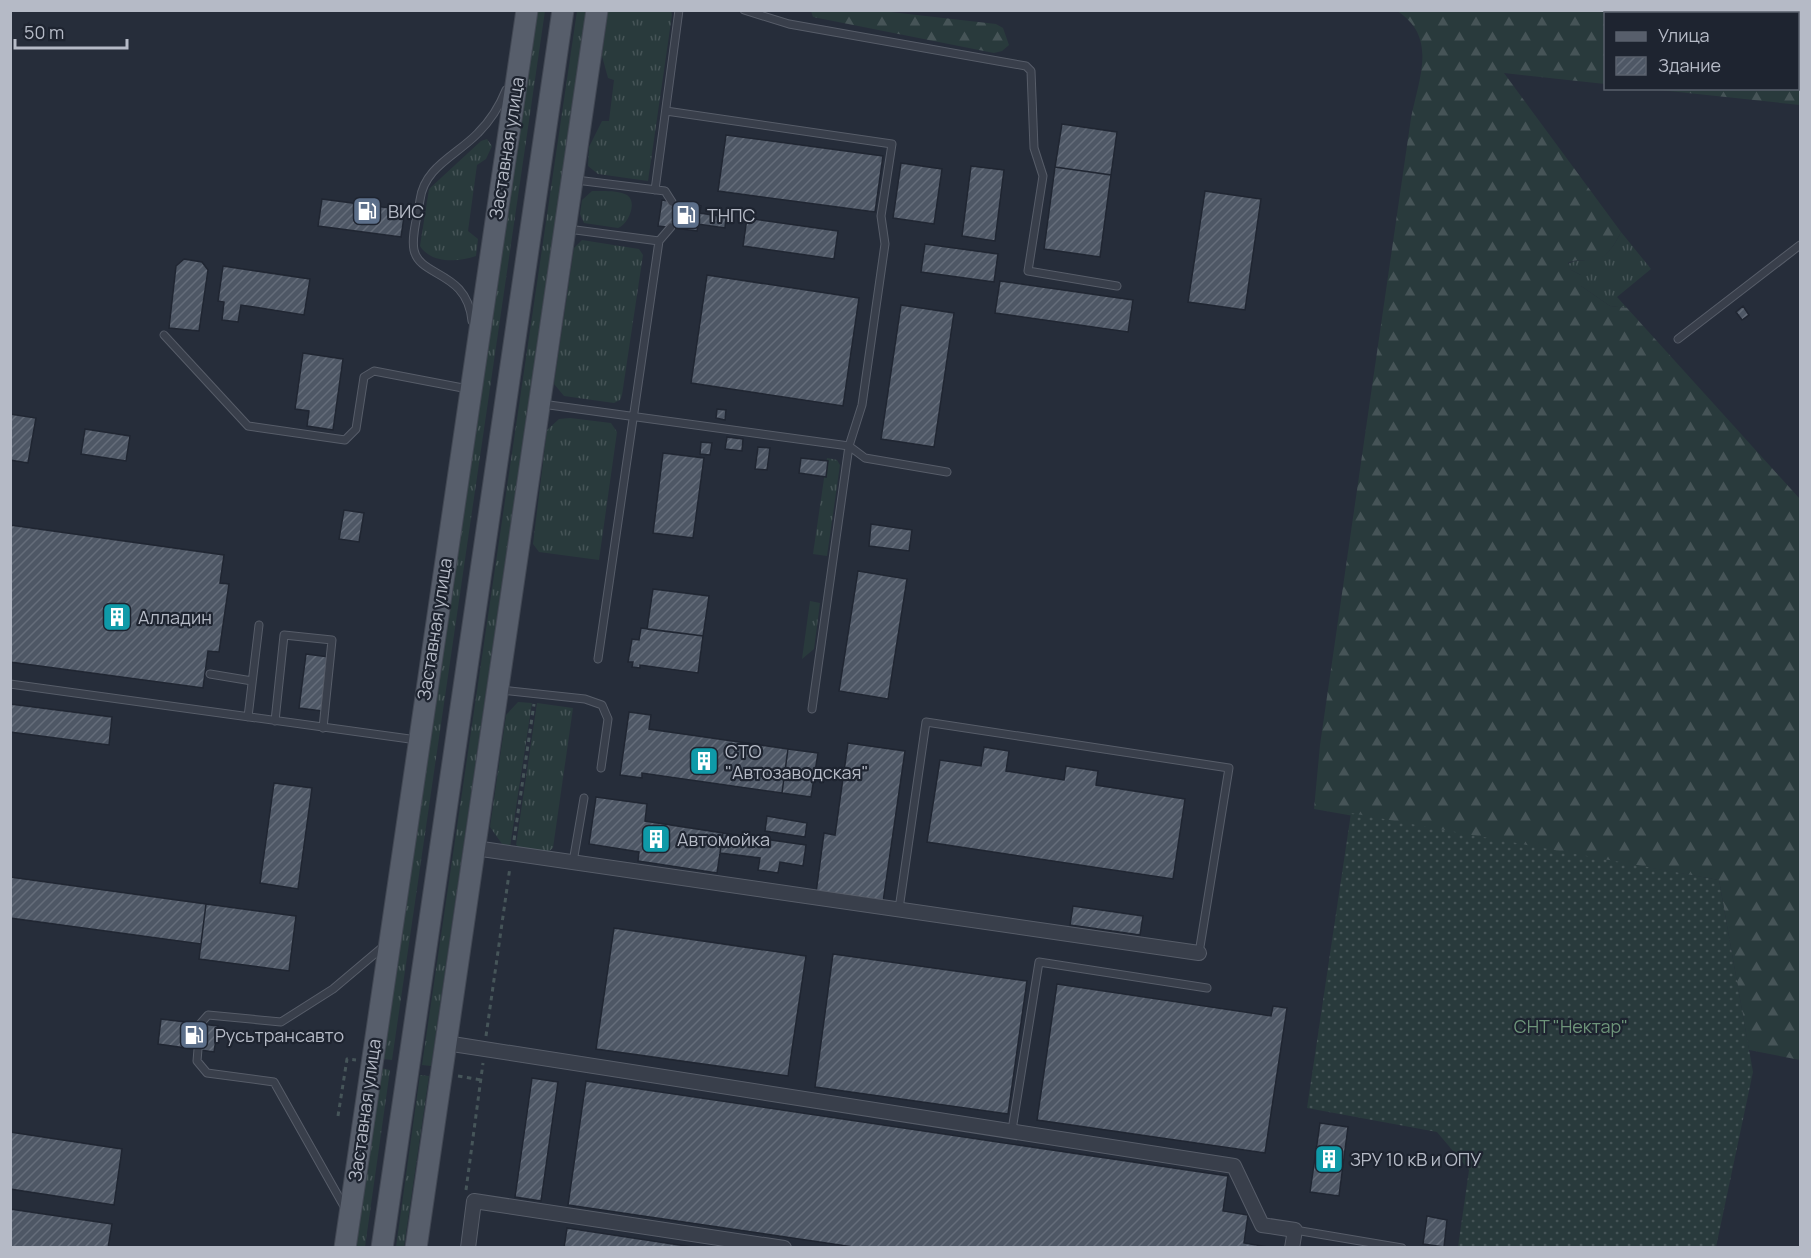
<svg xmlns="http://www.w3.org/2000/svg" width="1811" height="1258" font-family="Manrope,sans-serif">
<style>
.grass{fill:url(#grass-tufts)}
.forest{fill:url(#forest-firs)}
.garden{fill:url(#garden-dots)}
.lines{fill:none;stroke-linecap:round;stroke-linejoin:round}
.canal{stroke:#3d4a61;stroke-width:16}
.building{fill:url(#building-hatch);stroke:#202632;stroke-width:1.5}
.lane-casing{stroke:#575d69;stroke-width:9}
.street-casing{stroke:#575d69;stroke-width:16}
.primary-casing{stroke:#424854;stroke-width:23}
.path{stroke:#465559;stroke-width:3;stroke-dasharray:4.5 4.5;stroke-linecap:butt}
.lane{stroke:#393f4b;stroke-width:7}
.street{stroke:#393f4b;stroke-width:14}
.primary{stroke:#575e6b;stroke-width:21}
.labels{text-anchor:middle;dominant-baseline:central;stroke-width:4.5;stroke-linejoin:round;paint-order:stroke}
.street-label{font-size:18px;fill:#b5bac6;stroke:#1e2430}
.poi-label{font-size:18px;fill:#b5bac6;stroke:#1e2430;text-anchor:start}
.park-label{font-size:18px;fill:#6e957a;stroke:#1e2430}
</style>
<defs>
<pattern id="grass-tufts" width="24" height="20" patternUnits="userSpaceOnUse" patternTransform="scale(1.5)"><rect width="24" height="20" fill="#293a3c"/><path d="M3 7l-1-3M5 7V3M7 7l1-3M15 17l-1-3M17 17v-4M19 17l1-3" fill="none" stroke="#465457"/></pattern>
<pattern id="forest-firs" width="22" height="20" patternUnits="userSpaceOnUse" patternTransform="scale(1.5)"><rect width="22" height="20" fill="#293a3c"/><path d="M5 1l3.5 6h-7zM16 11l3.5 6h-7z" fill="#465457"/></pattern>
<pattern id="garden-dots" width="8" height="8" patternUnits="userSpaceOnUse" patternTransform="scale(1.5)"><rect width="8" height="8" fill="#293a3c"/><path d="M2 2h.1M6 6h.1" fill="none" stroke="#465457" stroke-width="1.8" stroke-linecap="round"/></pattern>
<pattern id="building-hatch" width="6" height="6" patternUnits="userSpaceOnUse" patternTransform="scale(1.5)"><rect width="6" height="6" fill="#4e5765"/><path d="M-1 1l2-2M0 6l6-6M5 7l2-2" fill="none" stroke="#656d7a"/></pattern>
</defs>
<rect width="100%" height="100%" fill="#262d3a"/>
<path class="grass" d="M537,11H545L392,1060L383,1059Z
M577,11H586L431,1066L422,1065Z
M608,11H671L672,15L648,181L598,174L588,166L589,147L602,121H609L614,80L608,78L602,56Z
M487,139L492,146L486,159L477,165L468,231L478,239L476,256C459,262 431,264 420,246L429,189L481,141Z
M592,191C601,191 619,190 627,195C638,202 628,225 618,228L584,223L580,214L582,200Z
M1621,232L1651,269L1617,297L1627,308L1610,306L1581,286V275L1571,270L1568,264C1578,258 1585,262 1596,259C1608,257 1616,242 1621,232Z
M582,240L639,249L643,255L622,395L620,400L614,403L564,396L554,384L574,248Z
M570,418L611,423L617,432L599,560L539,552L533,544L547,430L559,419Z
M827,458L837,460L840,465L827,556L813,554Z
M810,601L820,603L814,649L802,659Z
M518,702L532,703L510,847L502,844L490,827L506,715Z
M537,703L573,708L553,848L548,852L520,848L516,845Z
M381,1068L390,1070L365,1247L355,1248Z
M420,1075L429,1076L404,1247H396Z"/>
<path class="forest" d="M811,11H882L996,24L1003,28L1009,45L1002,51L994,53L813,17Z
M1397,11H1800V105L1650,89L1798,88V14H1606L1605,84L1504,73L1621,232C1616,242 1608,257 1596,260C1586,262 1578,258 1568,263L1571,270L1581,275V286L1610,306L1627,308L1800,499V1060L1749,1050L1719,880L1314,809L1320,745L1411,118C1419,78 1438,37 1397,11Z"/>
<path class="garden" d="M1351,813L1719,880L1753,1072L1716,1247H1458L1469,1170L1437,1132L1307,1108Z"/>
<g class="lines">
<path class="canal" d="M1616,10L1636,14
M1798,37L1800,38"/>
</g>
<path class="building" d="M1062,124L1117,132L1111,175L1055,167Z
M726,135L883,156L875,212L718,191Z
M901,163L942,169L934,224L893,218Z
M971,166L1004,170L995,241L962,236Z
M1055,167L1111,175L1100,257L1044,249Z
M1205,191L1261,199L1245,310L1188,302Z
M322,199L405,210L401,237L318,226Z
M662,200L701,206L700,213L726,217L725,228L698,224L697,231L658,226Z
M747,218L838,231L834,259L743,246Z
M925,244L998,254L994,282L921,272Z
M184,259L202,262L208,270L199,331L169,328L176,266Z
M223,266L310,279L304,315L241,305L238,322L222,320L224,302L218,301Z
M707,275L859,298L843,406L691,383Z
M1000,281L1133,300L1128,332L995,313Z
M901,305L954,313L934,447L881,439Z
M1743,306L1749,315L1742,320L1736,312Z
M303,353L343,359L333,430L307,426L309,411L295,409Z
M717,409L726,410L725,420L716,418Z
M10,414L36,418L28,463L10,460Z
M85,429L130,436L126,461L81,454Z
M727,437L743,439L742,451L725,449Z
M701,442L712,443L710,455L700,454Z
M758,447L770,448L767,470L755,469Z
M663,453L704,458L693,538L653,533Z
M801,458L828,461L826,477L799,473Z
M344,510L364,513L359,542L339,539Z
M871,524L912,530L909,551L869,546Z
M10,525L224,555L220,583L229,584L219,652L208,651L203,688L10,662Z
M858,571L907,579L888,699L839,691Z
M653,589L709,596L703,636L647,629Z
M641,628L703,636L698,673L640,665V668L632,667L633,662H628L632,639L639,640Z
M306,654L329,657L322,711L299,708Z
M10,704L112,717L109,745L10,732Z
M629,712L651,715L649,729L788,749L782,793L642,773V778L620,775Z
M848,743L905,751L883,902L816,893L824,833L835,835Z
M984,747L1009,751L1006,771L1064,780L1066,766L1098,771L1096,785L1185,799L1173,879L927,842L940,760L981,766Z
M788,749L818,753L811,797L782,793Z
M274,783L312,788L298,889L260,883Z
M596,797L647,804L645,821L723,833L717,873L638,861L639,852L589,844Z
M767,816L807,823L805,837L765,831Z
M723,833L806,845L803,866L780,862L778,873L758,870L760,858L720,853Z
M10,877L206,904L201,944L10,918Z
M206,904L296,916L289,971L199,959Z
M1073,906L1143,916L1140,935L1070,925Z
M614,928L806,956L788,1076L596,1049Z
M833,954L1027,981L1008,1114L815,1087Z
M1057,984L1271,1016L1273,1006L1287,1008L1265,1153L1037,1120Z
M161,1019L218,1026L214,1052L158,1044Z
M532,1078L558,1082L541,1201L515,1197Z
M586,1081L1228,1176L1223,1211L1248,1215L1244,1243L1274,1248H860L568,1205Z
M1320,1123L1348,1127L1339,1196L1310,1192Z
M10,1132L122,1149L114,1205L10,1189Z
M10,1209L112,1224L108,1248H10Z
M1427,1216L1447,1220L1444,1247L1423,1244Z
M567,1228L699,1248H564Z"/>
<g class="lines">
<g class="lane-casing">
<path id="lane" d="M744,10L789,24L1026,66L1031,71L1034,148L1043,176L1028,271L1117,286
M666,111L892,144L881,216L885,244L862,405L849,446L812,709
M576,180L665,191L672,202
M655,190L679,10
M568,229L659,241L671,227
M472,321C467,270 420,278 414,250C411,236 418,214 420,200C424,167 457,155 478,133C490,121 500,105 506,90
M164,335L248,426L345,440L356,429L364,377L374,371L468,389
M1678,339L1800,245
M542,404L849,446L865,458L947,472
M598,659L659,241
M210,674L252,681
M10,684L417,740
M501,690L585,699L602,705L608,719L601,768
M248,717L259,625
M275,721L284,635L332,640L323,728
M573,862L584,798
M899,909L926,722L1229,768L1199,953
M200,1024L208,1015L281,1022L333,989L384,946
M198,1049L197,1061L207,1073L274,1082L345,1208
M1012,1130L1039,962L1207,988
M1295,1230L1402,1248"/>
</g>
<g class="street-casing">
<path id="street" d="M475,848L1199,953
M446,1043L1234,1166L1262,1225L1295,1230L1292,1248
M468,1248L474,1201L784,1248"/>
</g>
<g class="primary-casing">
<path id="primary" d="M345,1248L527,10
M382,1248L563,10
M416,1248L597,10"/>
</g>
<path class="path" d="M514,840L534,704
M486,1036L510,867
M458,1076L481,1080
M338,1116L347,1059L356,1060
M466,1190L483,1063"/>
<use href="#lane" class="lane"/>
<use href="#street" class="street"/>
<use href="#primary" class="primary"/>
</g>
<defs>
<g id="fuel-square" transform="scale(1.5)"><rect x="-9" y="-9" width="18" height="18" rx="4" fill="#5c6f8a" stroke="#1e2430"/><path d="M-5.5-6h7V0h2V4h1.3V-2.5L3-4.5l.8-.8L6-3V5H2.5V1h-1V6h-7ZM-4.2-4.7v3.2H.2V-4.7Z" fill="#fff"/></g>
<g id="building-square" transform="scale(1.5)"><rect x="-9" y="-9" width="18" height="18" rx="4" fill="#0f9aa8" stroke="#1e2430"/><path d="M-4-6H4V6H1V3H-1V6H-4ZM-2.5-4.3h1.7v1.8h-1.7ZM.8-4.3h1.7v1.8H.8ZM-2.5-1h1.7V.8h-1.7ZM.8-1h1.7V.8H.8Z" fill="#fff"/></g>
</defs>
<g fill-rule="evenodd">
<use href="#fuel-square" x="367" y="211"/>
<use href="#fuel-square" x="686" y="215"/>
<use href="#building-square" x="117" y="617"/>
<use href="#building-square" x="704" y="761"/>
<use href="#building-square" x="656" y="839"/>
<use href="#fuel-square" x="194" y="1035"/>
<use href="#building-square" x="1329" y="1159"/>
</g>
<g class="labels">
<g class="street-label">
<text transform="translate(506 148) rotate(-81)">Заставная улица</text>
<text transform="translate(434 629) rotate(-81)">Заставная улица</text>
<text transform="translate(364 1110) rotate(-82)">Заставная улица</text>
</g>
<g class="poi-label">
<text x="388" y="211">ВИС</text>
<text x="707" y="215">ТНПС</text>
<text x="138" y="617">Алладин</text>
<text x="725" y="751">СТО<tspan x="725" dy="21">"Автозаводская"</tspan></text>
<text x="677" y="839">Автомойка</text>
<text x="215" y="1035">Русьтрансавто</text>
<text x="1350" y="1159">ЗРУ 10 кВ и ОПУ</text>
</g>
<g class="park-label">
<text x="1571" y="1026">СНТ "Нектар"</text>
</g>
</g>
<rect width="1811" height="1258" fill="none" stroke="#b5bac6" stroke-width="24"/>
<rect x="1604" y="12" width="195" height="78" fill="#1e2430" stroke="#5a606c" stroke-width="1.5"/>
<rect x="1616" y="32" width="30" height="9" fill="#575e6b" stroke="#5a606c" stroke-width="1.5"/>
<text x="1658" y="42" font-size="18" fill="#b5bac6">Улица</text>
<rect x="1616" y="57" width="30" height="18" fill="url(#building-hatch)" stroke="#5a606c" stroke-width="1.5"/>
<text x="1658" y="72" font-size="18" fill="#b5bac6">Здание</text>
<path d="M15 39v9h112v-9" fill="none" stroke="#b5bac6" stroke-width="3"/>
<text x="24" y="39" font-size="18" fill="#b5bac6" stroke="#1e2430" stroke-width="4.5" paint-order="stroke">50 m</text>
</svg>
